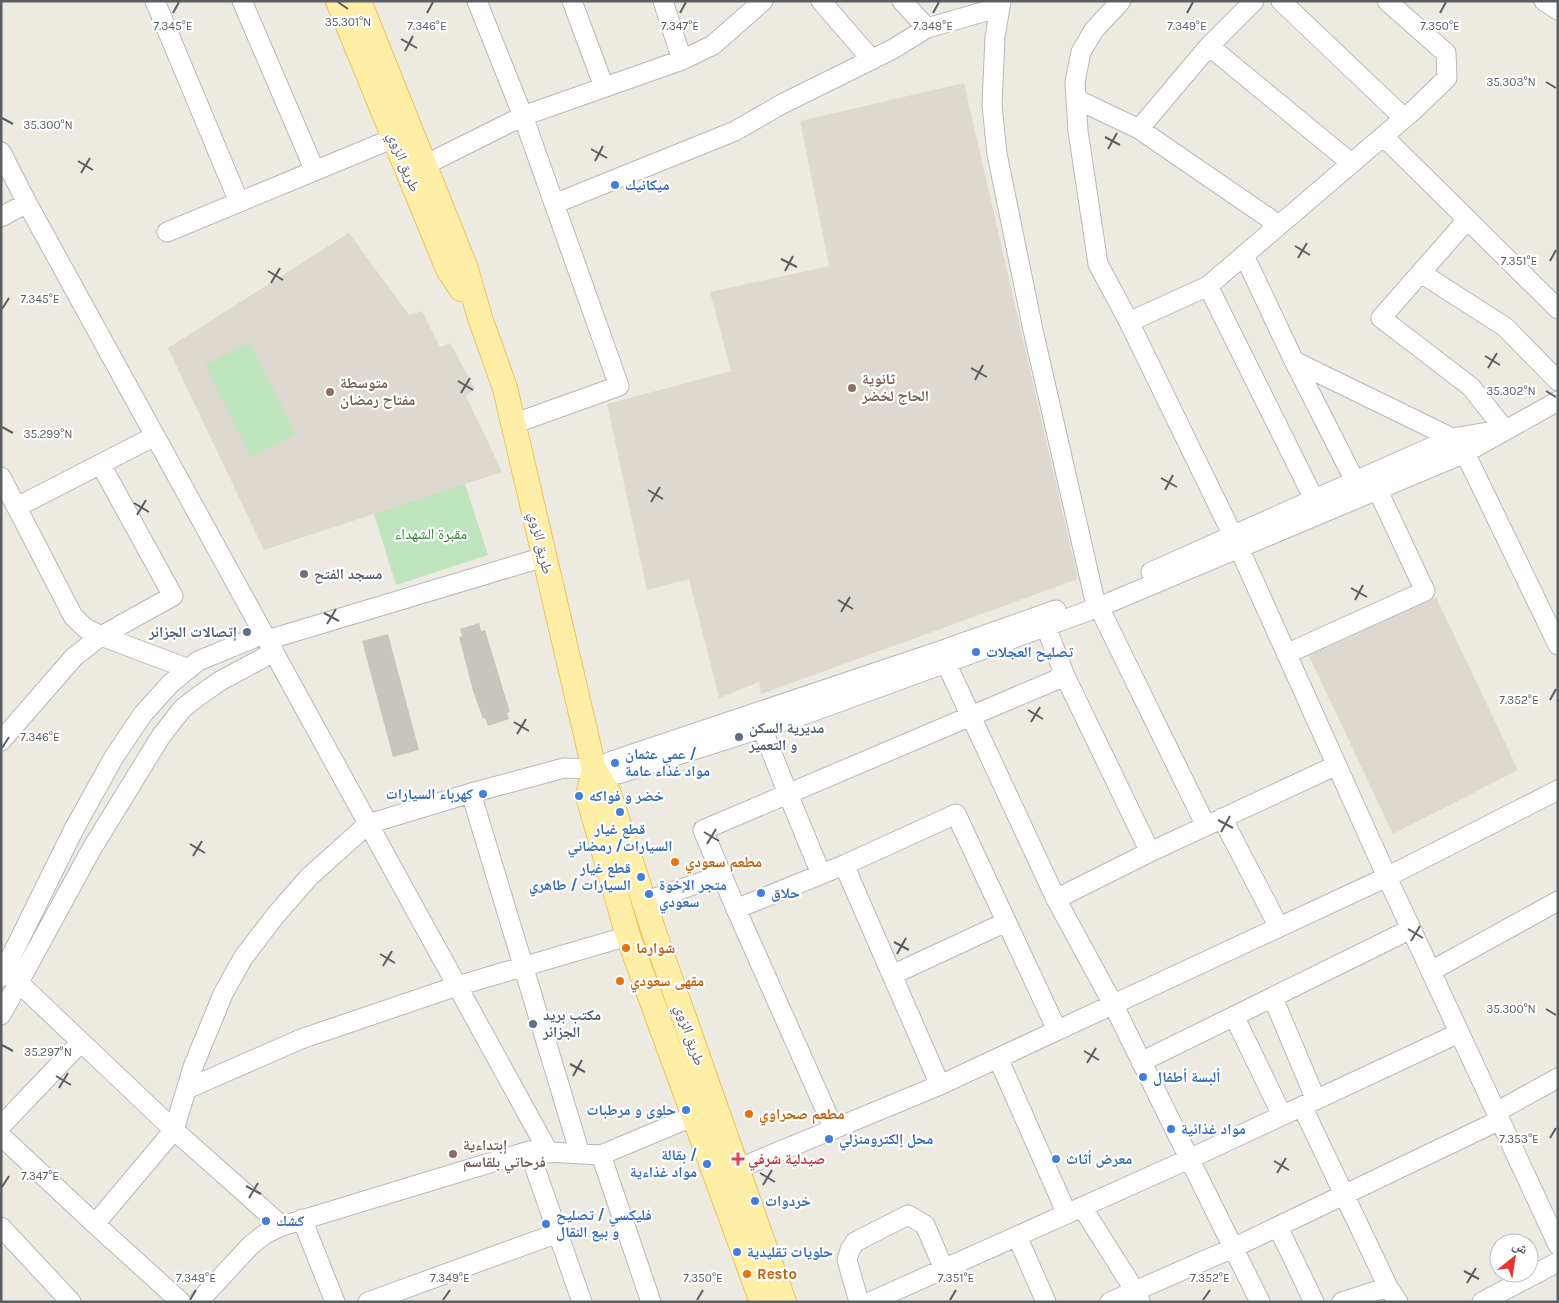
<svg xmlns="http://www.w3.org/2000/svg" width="1559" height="1303" font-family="Karla,'Noto Naskh Arabic',sans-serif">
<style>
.education{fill:#ddd9d0}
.green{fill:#bfe5be}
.building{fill:#c8c5bf}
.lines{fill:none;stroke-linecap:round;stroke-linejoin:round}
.minor-casing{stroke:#b5b8bd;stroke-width:21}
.major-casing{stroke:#f2c157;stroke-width:26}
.minor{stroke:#fff;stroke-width:19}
.major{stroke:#ffeea5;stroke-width:24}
.ticks{fill:none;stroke:#5a5e63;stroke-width:2}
.shop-dot{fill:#3f7fe0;stroke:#fff;stroke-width:2}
.education-dot{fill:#8d6e63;stroke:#fff;stroke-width:2}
.worship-dot{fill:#6b7280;stroke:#fff;stroke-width:2}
.service-dot{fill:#5c6f8a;stroke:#fff;stroke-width:2}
.food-dot{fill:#e8710a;stroke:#fff;stroke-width:2}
.health-dot{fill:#e0444e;stroke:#fff;stroke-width:2}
.labels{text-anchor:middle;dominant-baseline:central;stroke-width:4.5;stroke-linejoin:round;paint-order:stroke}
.street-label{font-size:15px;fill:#5a5e63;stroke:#fff}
.shop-label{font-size:15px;font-weight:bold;fill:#366cbe;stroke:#fff;text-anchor:start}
.education-label{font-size:15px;font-weight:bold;fill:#785e54;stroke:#fff;text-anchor:start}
.park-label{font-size:15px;fill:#338134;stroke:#fff}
.worship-label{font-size:15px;font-weight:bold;fill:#5b616d;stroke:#fff;text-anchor:start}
.service-label{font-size:15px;font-weight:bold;fill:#4e5e75;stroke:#fff;text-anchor:start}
.food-label{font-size:15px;font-weight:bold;fill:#c56008;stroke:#fff;text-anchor:start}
.health-label{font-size:15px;font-weight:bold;fill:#be3a42;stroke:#fff;text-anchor:start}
.ticks-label{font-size:12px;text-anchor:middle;fill:#5a5e63;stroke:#fff;stroke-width:4.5;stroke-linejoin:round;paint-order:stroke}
</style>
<rect width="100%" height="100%" fill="#edeae2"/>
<path class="education" d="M964,83L1078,579L761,694L759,682L719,698L689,579L647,590L607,404L731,371L710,292L829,266L800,121Z
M349,233L409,315L422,311L440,347L450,343L475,389L466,396L502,472L264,550L168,348Z
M1436,597L1518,770L1393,834L1308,654Z"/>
<path class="green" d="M250,343L296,434L251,457L205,365Z
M465,484L488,555L396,585L374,514Z"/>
<path class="building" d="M479,623L481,631L485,630L510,712L507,713L509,719L488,726L485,718L483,719L473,691L459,637L462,636L460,629Z
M388,634L419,750L393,757L362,641Z"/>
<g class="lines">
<g class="minor-casing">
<path id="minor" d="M155,1L239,202
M242,1L315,171
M477,1L523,116L682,60L713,45L763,1
M572,1L604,87
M663,1L682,60
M821,1L872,60
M902,1L927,28
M1001,1L995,37L992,105L997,154L1033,330L1094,597L1206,826
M1121,1L1094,30L1081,52L1075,82L1078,131L1098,264L1129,322L1239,548L1387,877L1558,1245
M1281,1L1404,118
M1544,1L1558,10
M1209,46L1351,163
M1076,99L1139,129L1209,46L1254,1
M1139,129L1279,225
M1383,136L1558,309
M1,152L27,203L549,1153
M412,170L425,165L523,116L619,386L513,424
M554,204L735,131L782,104L893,49L927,28L1000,7
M1,217L27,203
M1467,220L1381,318L1471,387L1505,430
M167,232L394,138
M1244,255L1294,361L1355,481
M1421,273L1505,327L1558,381
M1208,286L1314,499
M1129,322L1208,286L1415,109L1447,78L1446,53L1387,1
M1294,361L1452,438
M1465,453L1558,645
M1,477L73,616L85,628L101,636L189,669
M17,507L155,436
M1151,572L1452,438L1494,431
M1041,617L1046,627L1065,676L1150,852
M267,640L544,557
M941,652L1056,899L1113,1004L1260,1302
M1286,654L1425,591L1373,480
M760,717L762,728L788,794L821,874
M1,741L74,657L101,636L173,596L101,465
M594,769L612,761L940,651L1056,610
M471,793L580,1154
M1222,818L1279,927
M844,865L940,1085
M1056,899L1150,852L1337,765
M644,902L722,875
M736,909L844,865L956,814L1057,1030
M1431,971L1558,901
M892,975L1006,922
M1,977L74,829L114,757L143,714L170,684L198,661L264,634
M19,983L174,1130L282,1226
M1273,998L1316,1100
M1,1015L91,850L161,736L183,708L200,695L220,681L274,652
M1234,1016L1282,1115
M998,1058L1067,1214
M1141,1062L1411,929
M187,1089L301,1039L457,986L628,936
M1302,1106L1388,1287L1398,1302
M1496,1112L1558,1078
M1,1126L81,1042
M834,1129L736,909L703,830L1065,676
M1,1136L95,1224L181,1302
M529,1151L582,1302
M601,1155L651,1302
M737,1169L940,1085L1387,877L1558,790
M1082,1207L1135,1291L1140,1301
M302,1219L335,1302
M95,1224L174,1130L193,1067L223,994L243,958L275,916L309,877L368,824L471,793L564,768L594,769L618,774L806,714L1099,607L1465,453L1558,401
M1,1227L71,1302
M1278,1227L1314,1302
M1017,1236L1046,1302
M198,1302L251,1245L265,1234L282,1226L529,1151L601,1155L694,1116
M368,1302L558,1233
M859,1302L847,1260L850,1250L855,1242L908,1215L925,1225L944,1269
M870,1302L1189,1159L1459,1033
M1110,1302L1233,1248L1500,1120
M1342,1302L1388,1287
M1482,1302L1558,1262"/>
</g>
<g class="major-casing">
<path id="major" d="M338,1L448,269L461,289
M359,1L466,269L480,318L505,388L594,769L609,794L654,932L784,1302
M594,769L588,796L628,936L762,1302"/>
</g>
<use href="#minor" class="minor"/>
<use href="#major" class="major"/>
</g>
<path class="ticks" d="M338,2L348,9M173,13L179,2M427,13L433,2M680,13L686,2M933,13L939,2M1187,13L1193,2M1440,13L1446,2M401,39L417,48M405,51L413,36M1546,82L1556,88M2,118L13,124M1105,137L1120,145M591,149L607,158M1108,149L1117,133M78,161L93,170M595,161L603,146M81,173L90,158M1295,246L1310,255M1298,258L1307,243M781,259L797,267M1550,261L1556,250M268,271L283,280M785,271L793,256M271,283L280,268M2,309L9,298M1485,356L1500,365M971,368L987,377M1488,368L1497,353M975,380L983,365M458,381L473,390M1546,391L1556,397M461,393L470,378M2,427L13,433M1161,478L1177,487M648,490L663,499M1165,490L1173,475M651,502L660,487M134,503L149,512M137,515L146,500M1351,588L1367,597M838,600L853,609M1355,600L1363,585M841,612L850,597M324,613L339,621M327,624L336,609M1550,700L1556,689M1028,710L1043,719M514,722L529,731M1031,722L1040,707M517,734L526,719M2,748L9,737M1218,820L1233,828M704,832L719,841M1221,832L1230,816M190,844L205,853M707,844L716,829M193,856L202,841M1408,929L1423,938M1411,941L1420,926M894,942L909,950M380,954L395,963M897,954L906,938M383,966L392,951M1546,1009L1556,1015M2,1045L13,1051M1084,1051L1099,1060M1087,1063L1096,1048M570,1064L585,1072M56,1076L71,1085M573,1076L582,1060M59,1088L68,1073M1550,1138L1556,1128M1274,1161L1289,1170M760,1173L775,1182M1277,1173L1286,1158M763,1185L772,1170M246,1186L261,1194M2,1187L9,1176M249,1198L258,1183M1464,1271L1479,1279M1467,1283L1476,1268M190,1300L196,1290M443,1300L450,1290M697,1300L703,1290M950,1300L956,1290M1203,1300L1210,1290"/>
<g class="shop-dot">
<circle cx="615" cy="185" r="5"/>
<circle cx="976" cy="652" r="5"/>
<circle cx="615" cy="763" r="5"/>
<circle cx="483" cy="794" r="5"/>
<circle cx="579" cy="796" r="5"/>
<circle cx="620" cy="812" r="5"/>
<circle cx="641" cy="877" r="5"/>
<circle cx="761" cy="893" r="5"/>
<circle cx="649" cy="894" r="5"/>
<circle cx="1143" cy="1077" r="5"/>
<circle cx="686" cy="1110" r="5"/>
<circle cx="1171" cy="1129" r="5"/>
<circle cx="829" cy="1139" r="5"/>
<circle cx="1056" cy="1159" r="5"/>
<circle cx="707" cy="1164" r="5"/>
<circle cx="755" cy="1201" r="5"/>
<circle cx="266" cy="1221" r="5"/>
<circle cx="546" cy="1224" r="5"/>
<circle cx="737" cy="1252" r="5"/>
</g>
<g class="education-dot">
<circle cx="852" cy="388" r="5"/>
<circle cx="330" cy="392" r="5"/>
<circle cx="453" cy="1154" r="5"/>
</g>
<circle class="worship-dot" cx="304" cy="574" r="5"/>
<g class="service-dot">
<circle cx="247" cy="632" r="5"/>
<circle cx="739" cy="737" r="5"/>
<circle cx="533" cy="1024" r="5"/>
</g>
<g class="food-dot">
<circle cx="675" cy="862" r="5"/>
<circle cx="626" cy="948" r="5"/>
<circle cx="620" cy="981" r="5"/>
<circle cx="749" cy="1114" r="5"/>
<circle cx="747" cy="1274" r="5"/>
</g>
<path class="health-dot" d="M735.5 1151.5h5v5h5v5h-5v5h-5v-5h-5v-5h5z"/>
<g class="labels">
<g class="street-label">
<text transform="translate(404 162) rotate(68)">طريق الزوي</text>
<text transform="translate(541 543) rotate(77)">طريق الزوي</text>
<text transform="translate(690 1035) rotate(71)">طريق الزوي</text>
</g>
<g class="shop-label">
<text x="625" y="185">ميكانيك</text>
<text x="986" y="652">تصليح العجلات</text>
<text x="625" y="754">عمي عثمان /<tspan x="625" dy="17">مواد غذاء عامة</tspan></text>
<text x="473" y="794" text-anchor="end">كهرباء السيارات</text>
<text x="589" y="796">خضر و فواكه</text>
<text x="620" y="829" text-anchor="middle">قطع غيار<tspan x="620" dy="17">السيارات/ رمضاني</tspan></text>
<text x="631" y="868" text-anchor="end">قطع غيار<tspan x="631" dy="17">السيارات / طاهري</tspan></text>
<text x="659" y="885">متجر الإخوة<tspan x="659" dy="17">سعودي</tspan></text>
<text x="771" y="893">حلاق</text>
<text x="1153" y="1077">ألبسة أطفال</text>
<text x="676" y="1110" text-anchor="end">حلوى و مرطبات</text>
<text x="1181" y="1129">مواد غذائية</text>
<text x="839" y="1139">محل إلكترومنزلي</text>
<text x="697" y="1155" text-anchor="end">بقالة /<tspan x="697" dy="17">مواد غذاءية</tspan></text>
<text x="1066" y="1159">معرض أثاث</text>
<text x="765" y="1201">خردوات</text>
<text x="556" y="1215">فليكسي / تصليح<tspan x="556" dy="17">و بيع النقال</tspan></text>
<text x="276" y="1221">كشك</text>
<text x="747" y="1252">حلويات تقليدية</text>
</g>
<g class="education-label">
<text x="862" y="379">ثانوية<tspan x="862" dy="17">الحاج لخضر</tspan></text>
<text x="340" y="383">متوسطة<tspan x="340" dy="17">مفتاح رمضان</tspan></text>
<text x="463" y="1145">إبتداءية<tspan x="463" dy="17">فرحاتي بلقاسم</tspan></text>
</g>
<g class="park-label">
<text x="431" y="534">مقبرة الشهداء</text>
</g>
<g class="worship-label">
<text x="314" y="574">مسجد الفتح</text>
</g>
<g class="service-label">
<text x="237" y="632" text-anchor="end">إتصالات الجزائر</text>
<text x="749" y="728">مديرية السكن<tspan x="749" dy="17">و التعمير</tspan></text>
<text x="543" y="1015">مكتب بريد<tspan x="543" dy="17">الجزائر</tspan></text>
</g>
<g class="food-label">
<text x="685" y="862">مطعم سعودي</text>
<text x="636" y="948">شوارما</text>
<text x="630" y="981">مقهى سعودي</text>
<text x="759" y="1114">مطعم صحراوي</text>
<text x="757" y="1274">Resto</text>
</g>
<g class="health-label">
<text x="748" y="1159">صيدلية شرفي</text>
</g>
</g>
<g class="ticks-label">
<text x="348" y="26">35.301°N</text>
<text x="173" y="30">7.345°E</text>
<text x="427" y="30">7.346°E</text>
<text x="680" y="30">7.347°E</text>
<text x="933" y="30">7.348°E</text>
<text x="1187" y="30">7.349°E</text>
<text x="1440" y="30">7.350°E</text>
<text x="1511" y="86">35.303°N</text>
<text x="48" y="129">35.300°N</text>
<text x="1519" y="265">7.351°E</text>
<text x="40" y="303">7.345°E</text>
<text x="1511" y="395">35.302°N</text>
<text x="48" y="438">35.299°N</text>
<text x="1519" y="704">7.352°E</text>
<text x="40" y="741">7.346°E</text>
<text x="1511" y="1013">35.300°N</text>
<text x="48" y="1056">35.297°N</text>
<text x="1519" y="1143">7.353°E</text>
<text x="40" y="1180">7.347°E</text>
<text x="196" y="1282">7.348°E</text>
<text x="450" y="1282">7.349°E</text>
<text x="703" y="1282">7.350°E</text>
<text x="956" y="1282">7.351°E</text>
<text x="1210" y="1282">7.352°E</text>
</g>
<rect width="1559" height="1303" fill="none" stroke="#5a5e63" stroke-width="5"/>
<g transform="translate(1514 1258) rotate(30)"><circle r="24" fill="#ffffff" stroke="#bdbfc1"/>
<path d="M0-4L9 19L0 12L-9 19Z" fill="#e9352c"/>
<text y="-8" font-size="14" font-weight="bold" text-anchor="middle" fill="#5a5e63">ش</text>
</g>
</svg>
